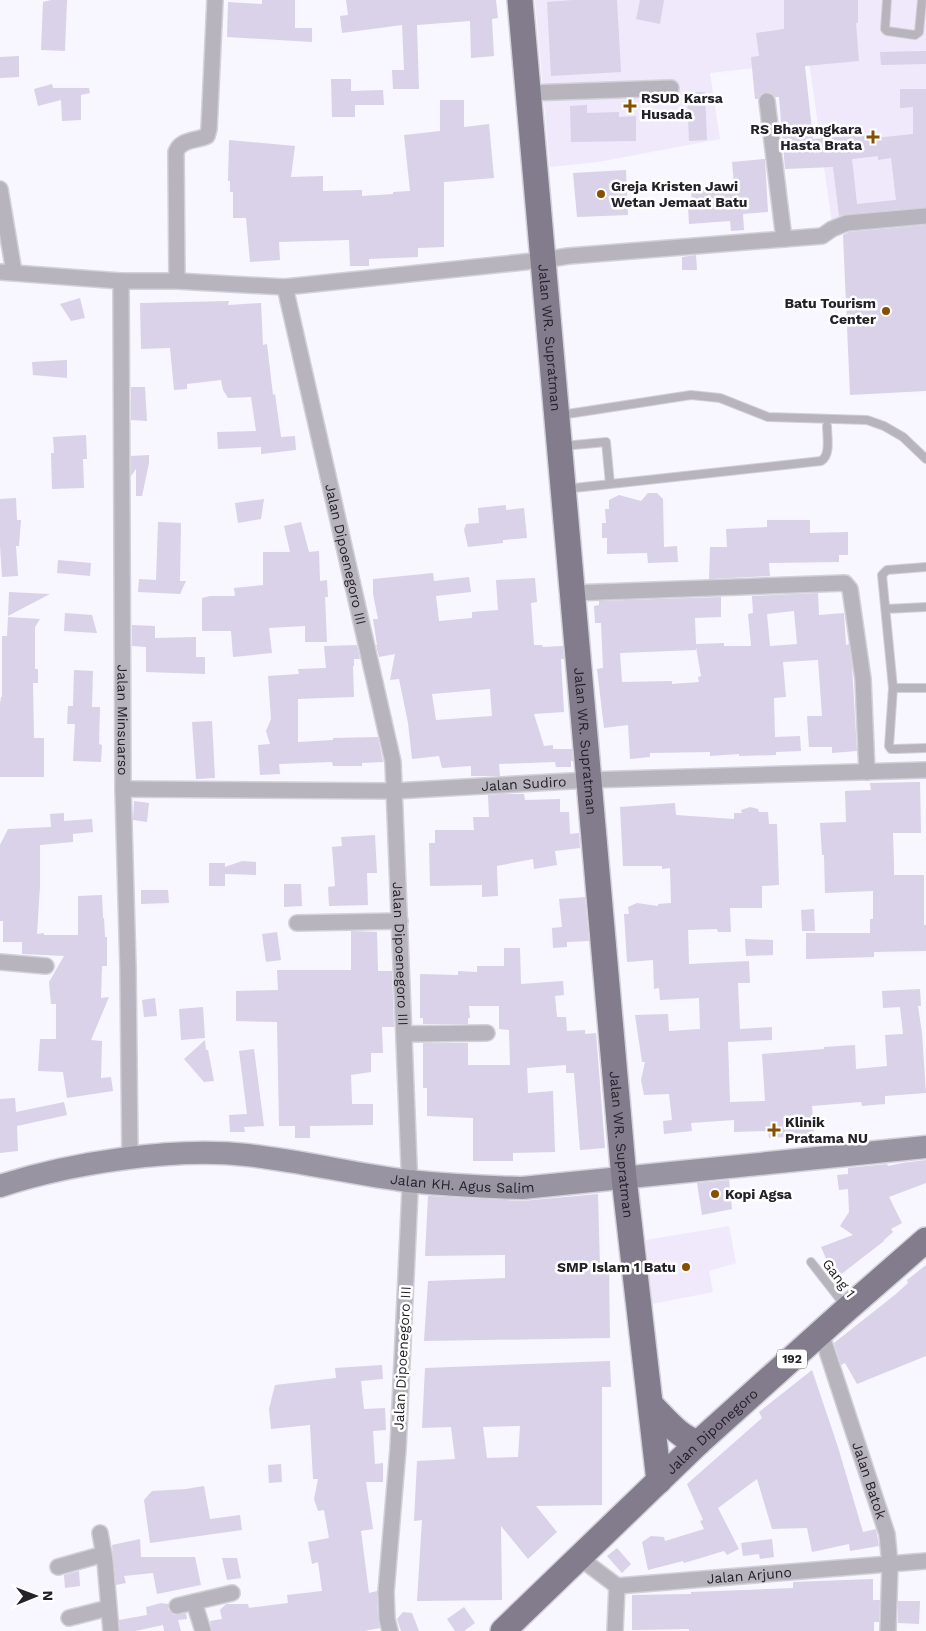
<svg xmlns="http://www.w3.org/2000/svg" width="926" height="1631" font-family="'Work Sans',sans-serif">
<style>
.built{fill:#efe9fb}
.building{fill:#d9d2e8;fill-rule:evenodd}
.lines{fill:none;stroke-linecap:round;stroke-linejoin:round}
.lane-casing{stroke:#d2d0d8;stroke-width:10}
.street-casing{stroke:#d2d0d8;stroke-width:18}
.secondary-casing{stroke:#d2d0d8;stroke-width:25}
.primary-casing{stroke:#d2d0d8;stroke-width:28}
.lane{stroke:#b7b4be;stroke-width:8}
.street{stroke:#b7b4be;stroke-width:15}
.secondary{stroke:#9894a2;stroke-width:22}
.primary{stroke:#827c8d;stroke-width:25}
.poi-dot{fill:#875000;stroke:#fff;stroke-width:2}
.labels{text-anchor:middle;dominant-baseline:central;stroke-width:5;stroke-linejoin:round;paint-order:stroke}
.shield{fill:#fff;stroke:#666469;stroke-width:1}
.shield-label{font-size:12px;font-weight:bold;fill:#242129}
.poi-label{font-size:14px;font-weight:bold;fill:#242129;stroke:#fff;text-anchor:start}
.street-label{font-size:14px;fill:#242129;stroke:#fff}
</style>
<rect width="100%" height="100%" fill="#f8f6fe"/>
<path class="built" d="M535,0H926V213L832,223L809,62L710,73L720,139L598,162L550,167Z
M729,1226L736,1263L709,1271L713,1292L652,1304L646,1240Z"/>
<path class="building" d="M51,0H67L65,51L41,50L43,2Z
M262,0H295V28H312V42L227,37L228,2L262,4Z
M346,0H496L498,18L492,19L494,56L471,58L470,21L417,25L419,89H393L392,70H404L402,25L342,33L340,16L348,15Z
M573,0H617L621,72L551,76L547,2Z
M640,0H664L660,24L636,19Z
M784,0H858V23H856L859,61L805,66L813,139L874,134L875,138L913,134V107L900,108V89H926V207L846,214L839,216L833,167L785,169L779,97H775L771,93L766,92L761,94L758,99H755L751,57L759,56L756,33L784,29ZM878,156V160L891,158L896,200L857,204L852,159Z
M926,51V64L881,65L880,52Z
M19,56V77L0,78V57Z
M331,79H351V91L383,90L384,105H355V117H332Z
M52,84L53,88H89L90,93L81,95V120L62,121L61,100L38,106L34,89Z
M687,92H705L707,140L689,141Z
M440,100H464V127L489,124L494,178L444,182V247L418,248V257L369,259V266H350L349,240L279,242L280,260L250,262L246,218H233V192H230V181H228L229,140L295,146L291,177L323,176V191L362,190V196L393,194V192L410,191L404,135L440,131Z
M587,105V113L619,112V117L636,116V141L571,142L570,106Z
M765,159L768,212L743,214L744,230L731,231L730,221L689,224L688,207L692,206L691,189L734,185L732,162Z
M626,170L628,215L577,217L573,173Z
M926,225V391L850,395L843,235L849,232Z
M696,255L697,270H682V257Z
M80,298L85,318L71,321L60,304Z
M229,301L228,305L261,303L263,345L267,344L273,395L275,394L281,437L295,436L296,450L261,454V447L218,449L217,432L256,431L251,397L228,398L223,390L221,380L187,384V389L174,390L170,348L141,349L140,303Z
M67,360V378L33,375L32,362Z
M131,387H145L147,421L131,420Z
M86,435L87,459H83L84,488L52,489L51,453H54L53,437Z
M149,455V463L142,496H136V469L131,476V456Z
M648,493H657L663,499L664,547L677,546L678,562L648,563L647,553L607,554V538H602V523H606L605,509H609V500L619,495L641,501Z
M16,498L17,520H21L19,546H16L18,576L2,577L0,545V499Z
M264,499L261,519L238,523L235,503Z
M506,505V510L524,508L527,538L503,540V543L468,547L464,530L466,524L479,523L478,508Z
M767,520H810V533L848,532V555H839V562L769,563L770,576L709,579L710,547H727L726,529L767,527Z
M158,522L181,523L180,581H186L180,594L138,592L139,579L156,580Z
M301,522L309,552L319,551L320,581L327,580L328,597H325L327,642H305V626L269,628L272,653L233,657L231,631H202V598L210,596H235L234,588L263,585V552H290L284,526Z
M58,560L91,563L90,576L57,573Z
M433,573L434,581L469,577L471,592L436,596L439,621L472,618V612L498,610L496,580L535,578L537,602L531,603L534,645H542L543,647L563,646L564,659H561L564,712L534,714L544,746L553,745V749H572L573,761H571V767H556L555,762L499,764L500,776H471V766L442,768L439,756L412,759L408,723L399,679L390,680L395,654L379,657L376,645H377L373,619H378L373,594V579ZM490,689L492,716L436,720L432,694Z
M9,592L50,594L8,616Z
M818,593L819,615L844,613L846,645L849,644L852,666L857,751L832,753V747H809L807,716H822L818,660L783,662L786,697L774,698L775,737L800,736L801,751L776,752V755L739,756V754L710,756V752L650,753V757L630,759L628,725L604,728L597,669L603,668L601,623H595L594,606L599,605V601L721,597V617L695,618L696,644L724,643V646H751L748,614L753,613L752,596ZM794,611L797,644L770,646L767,614ZM696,647L701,676L698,677L699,682L672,684V681L622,682L620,653L696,650Z
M65,613L92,615L97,633L64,631Z
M8,617L40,619L35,627V669H38V683H33L34,738H44V777H0V704L1,697H2V636H7Z
M132,625L155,626V638L196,637V657H205V674L146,672V647L132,646Z
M357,645L360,659H354V666H353L354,697L298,699V742L333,740V738L378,737L383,762L362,763V766H333L332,762L279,764L280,774L260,775L258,745L270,744L266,731L271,719L268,676L299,674L298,669L326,668L324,646Z
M74,670L93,671L92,707H100L99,744L102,745L101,762L73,761L75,724H67L68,706H73Z
M212,721L215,778L196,779L192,722Z
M920,782L921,833H893L894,864V875H924V925H926V951L874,952V957L806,959V933H870V919H873V891L825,893L824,855H822L820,823L846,822L845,791L871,790L870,783Z
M501,794H524L525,800L560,799V812H569L570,834L579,833L580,848L555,851L557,865L534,869L533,859L497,866L498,896L482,897V885L430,886L429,843H435V830H474L473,817H489L488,795Z
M134,801L149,803L147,822L133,820Z
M675,803L676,815L734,819V813H742L741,810L750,807L758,809L759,812H768L769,824H777L779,885L762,886V908H730L731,932H718L717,929L688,930L689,964L749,961L750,983H738L740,1029L772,1027V1040L728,1042L730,1102L765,1101L762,1054L824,1049V1047L855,1045L856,1069L887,1066L885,1035L903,1034L900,1007L883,1008L882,991L920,989L921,1006H918L922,1033L926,1093L885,1096V1104L862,1106L861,1102L812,1106L814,1135L769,1138L768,1131L734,1132V1120L691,1123L692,1131L664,1134L663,1121L672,1120L669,1094L644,1095L641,1080L645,1062H642L635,1015L668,1014L669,1031L700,1029L699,998L660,1000L659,988L654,989L653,960L627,962L624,914H629L628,907L637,903L658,906V904L671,903L670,868L662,869V866H623L620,807Z
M64,813V821L92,819L93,832L73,834V842L40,845V886L37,934L44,933V935H78V896L102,895L103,918H104L105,937H107V966H102L101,998L109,997L91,1040L102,1041L101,1078L111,1077L113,1091L67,1098L63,1072L38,1071L40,1039H56V1004H51L49,982L64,956L22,954V942H3V921H0V845L8,829L51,827L50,814Z
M375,835L377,873H367L368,905L329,906L328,887L335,886L332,847L342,846L341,837Z
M242,861L256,862V875L225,874V886H209V863H225V867Z
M284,884H301L302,906L284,907Z
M141,890H168L169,903L141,904Z
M585,897L589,941L567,942V947L553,948L552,928L562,927L559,899Z
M814,909L815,931H802L801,910Z
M351,931L377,932L378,971H392L394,1027H382L383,1053H371V1072L351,1075L352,1104H373V1125L310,1126V1138H295V1126H279L277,1022L236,1021V991L278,990L277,970H351Z
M277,932L281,960L266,962L262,934Z
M745,939L773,940V955L746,956Z
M504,948H520L521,984L563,981L564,995L555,996L557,1017H566L567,1031L585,1030V1034L596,1033L605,1148L580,1150L574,1073H566V1065L527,1068L528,1093L553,1091L555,1152L513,1153V1161H473V1118L427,1116V1088H423V1043H468V1065H510L509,1030L499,1029V1006H469L470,1018H468V1024H423V1018H420V974L458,975V971L477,972V966H504Z
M155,998L157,1016L144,1017L142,1000Z
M203,1007L205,1038L181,1040L179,1009Z
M205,1040L206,1050H208L214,1081L204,1082L184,1059Z
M254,1049L264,1126L244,1127L245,1132H230L229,1115L247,1114L239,1051Z
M15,1098L16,1112L64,1102L67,1115L17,1126L18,1151L0,1153V1099Z
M926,1160V1183L889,1197L902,1223L891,1229L893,1232L884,1240V1241L835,1279L821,1247L853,1235L840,1226L849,1212L848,1189L839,1190L837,1175L848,1174V1168L887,1164L888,1166L902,1163Z
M729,1180L732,1209L702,1215L697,1183Z
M598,1194L600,1267L609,1266L610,1338L424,1341L428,1281L505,1278V1255L425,1256L428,1196L522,1201Z
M926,1265V1356L857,1384L845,1363L841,1365L834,1343L896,1294L908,1283L907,1280Z
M610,1361L611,1387H602V1505L536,1506L557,1532L528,1559L501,1526L502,1600L417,1601L422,1520L414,1521L417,1461L455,1459L451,1427L422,1428L425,1368ZM520,1426L518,1457L487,1458L483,1427Z
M382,1365L383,1379L361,1381L364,1409L385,1408L386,1430L373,1431L375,1464L383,1463V1482H366L373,1529L361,1531L369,1593L377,1591L378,1620L380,1628L364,1631H212L210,1621L222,1619L220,1610L226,1604H248L249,1608L288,1603L287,1595L322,1591L318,1562L312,1564L308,1542L329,1538L324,1510L318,1511L314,1499L318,1479H313L310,1425L271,1429L269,1409L275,1385L336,1378L335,1368Z
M812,1370L838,1447L863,1532L876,1529L879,1546L850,1551L849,1544L812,1552L807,1528L772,1529L757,1479L718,1508L739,1549L727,1555L724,1551L684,1563L683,1561L648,1570L642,1542L651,1536L664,1537L665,1541L704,1529L700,1521L703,1520L687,1484L762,1418L759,1412Z
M281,1464L282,1482L269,1483L268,1465Z
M204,1486L210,1519L240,1515L242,1530L150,1543L144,1500L152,1491L186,1489Z
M140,1539L141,1557H195L201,1585L157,1594L153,1573L124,1576L126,1583L116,1585L112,1545Z
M772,1539L774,1557L760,1559L759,1554L743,1556L741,1543Z
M617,1548L631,1564L622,1573L607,1556Z
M222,1558H237L241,1578L227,1580Z
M79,1571L80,1586L65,1588L64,1575Z
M873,1579V1600H880L879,1622H874V1631H689V1629L632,1630V1595L691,1594V1592L793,1588V1582Z
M898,1601H920L919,1624L898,1623Z
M161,1603L168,1604V1609L174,1615L186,1613L187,1619L178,1620L181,1631H164L163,1625L135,1631H120L119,1620L147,1615L146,1607Z
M464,1607L475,1623L464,1631H455L447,1619Z
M403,1612L412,1613L419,1631H401L397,1619Z"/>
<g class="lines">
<g class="lane-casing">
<path id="lane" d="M887,0L885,29L887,31L915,35L919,32L922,0
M561,415L691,395L720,398L768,417L867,420L884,426L903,437L926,459
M563,446L606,442L610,484
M565,489L821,461C831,455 827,437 827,426
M926,567L887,570L882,575L893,688L889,746L891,749H895L926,748
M886,609L926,607
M893,688H926
M811,1262L846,1307"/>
</g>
<g class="street-casing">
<g id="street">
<path d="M528,93L671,88"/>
<path d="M767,101L784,239"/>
<path d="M0,189L14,272"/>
<path d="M0,272L121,281H177L285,287L543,260L569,256L822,236L832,229L847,223L926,216"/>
<path id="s1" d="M121,281L123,789L128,969L130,1158"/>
<path d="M177,281L176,152C181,139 196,141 207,136L209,129L215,0"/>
<path id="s2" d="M285,287L393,762L410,1190L398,1449L386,1592L387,1619L390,1631"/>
<path d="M573,593L845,583L850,589L863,679L867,772"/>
<path id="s3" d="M123,789L394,791L589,780L926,770"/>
<path d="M297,923L400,921"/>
<path d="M0,962L46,966"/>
<path d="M405,1034L487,1033"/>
<path id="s4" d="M821,1333L887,1534L890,1564L888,1631"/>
<path d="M100,1533L105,1561L111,1631"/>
<path id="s5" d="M580,1558L617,1586L926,1561"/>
<path d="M58,1567L104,1554"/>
<path d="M194,1602L203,1631"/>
<path d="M177,1606L232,1593"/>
<path d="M69,1618L108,1608"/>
<path d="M615,1631L617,1586"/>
</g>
</g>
<g class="secondary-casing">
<g id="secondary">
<path id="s6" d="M0,1186C70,1163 173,1147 247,1155C301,1161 354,1174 408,1181C446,1185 484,1187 522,1188L926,1147"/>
</g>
</g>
<g class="primary-casing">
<g id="primary">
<path id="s7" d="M520,0L624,1178L659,1481"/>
<path d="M652,1406C666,1420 678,1436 698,1443"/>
<path id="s8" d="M503,1631L698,1443L847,1309L926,1240"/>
</g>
</g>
<use href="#lane" class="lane"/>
<use href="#street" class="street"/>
<use href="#secondary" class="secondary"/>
<use href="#primary" class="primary"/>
</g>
<g class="poi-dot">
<path d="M627.5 98.5h5v5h5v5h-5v5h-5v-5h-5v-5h5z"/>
<path d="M870.5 129.5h5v5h5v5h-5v5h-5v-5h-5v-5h5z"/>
<circle cx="601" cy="194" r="5"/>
<circle cx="886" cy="311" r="5"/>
<path d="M771.5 1122.5h5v5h5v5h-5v5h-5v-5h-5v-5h5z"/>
<circle cx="715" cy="1194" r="5"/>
<circle cx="686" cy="1267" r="5"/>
</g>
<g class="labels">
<rect class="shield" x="777" y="1349.5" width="30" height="19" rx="4"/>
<g class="shield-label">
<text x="792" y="1359">192</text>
</g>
<g class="poi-label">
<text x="641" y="98">RSUD Karsa<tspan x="641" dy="16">Husada</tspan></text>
<text x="862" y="129" text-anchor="end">RS Bhayangkara<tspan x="862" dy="16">Hasta Brata</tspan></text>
<text x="611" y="186">Greja Kristen Jawi<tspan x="611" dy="16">Wetan Jemaat Batu</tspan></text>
<text x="876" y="303" text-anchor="end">Batu Tourism<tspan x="876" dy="16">Center</tspan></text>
<text x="785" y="1122">Klinik<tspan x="785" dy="16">Pratama NU</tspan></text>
<text x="725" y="1194">Kopi Agsa</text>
<text x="676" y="1267" text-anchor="end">SMP Islam 1 Batu</text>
</g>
<g class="street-label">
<text stroke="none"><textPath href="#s7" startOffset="339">Jalan WR. Supratman</textPath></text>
<text stroke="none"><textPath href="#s2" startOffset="274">Jalan Dipoenegoro III</textPath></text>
<text stroke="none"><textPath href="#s1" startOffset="439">Jalan Minsuarso</textPath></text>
<text stroke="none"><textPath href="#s7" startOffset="744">Jalan WR. Supratman</textPath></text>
<text stroke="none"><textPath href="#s3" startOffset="401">Jalan Sudiro</textPath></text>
<text stroke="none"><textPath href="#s2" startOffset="679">Jalan Dipoenegoro III</textPath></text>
<text stroke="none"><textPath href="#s7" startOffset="1149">Jalan WR. Supratman</textPath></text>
<text stroke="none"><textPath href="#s6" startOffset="468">Jalan KH. Agus Salim</textPath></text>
<text transform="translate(839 1278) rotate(53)">Gang 1</text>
<text transform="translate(402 1358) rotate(-87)">Jalan Dipoenegoro III</text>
<text stroke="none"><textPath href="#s8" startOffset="289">Jalan Diponegoro</textPath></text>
<text stroke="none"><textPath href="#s4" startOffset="155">Jalan Batok</textPath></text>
<text stroke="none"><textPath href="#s5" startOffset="179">Jalan Arjuno</textPath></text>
</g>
</g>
<g transform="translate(35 1596) rotate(89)" stroke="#ffffff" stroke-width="4" paint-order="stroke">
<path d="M0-4L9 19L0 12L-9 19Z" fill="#242129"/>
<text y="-8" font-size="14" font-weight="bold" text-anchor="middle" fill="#242129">N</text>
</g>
</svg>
